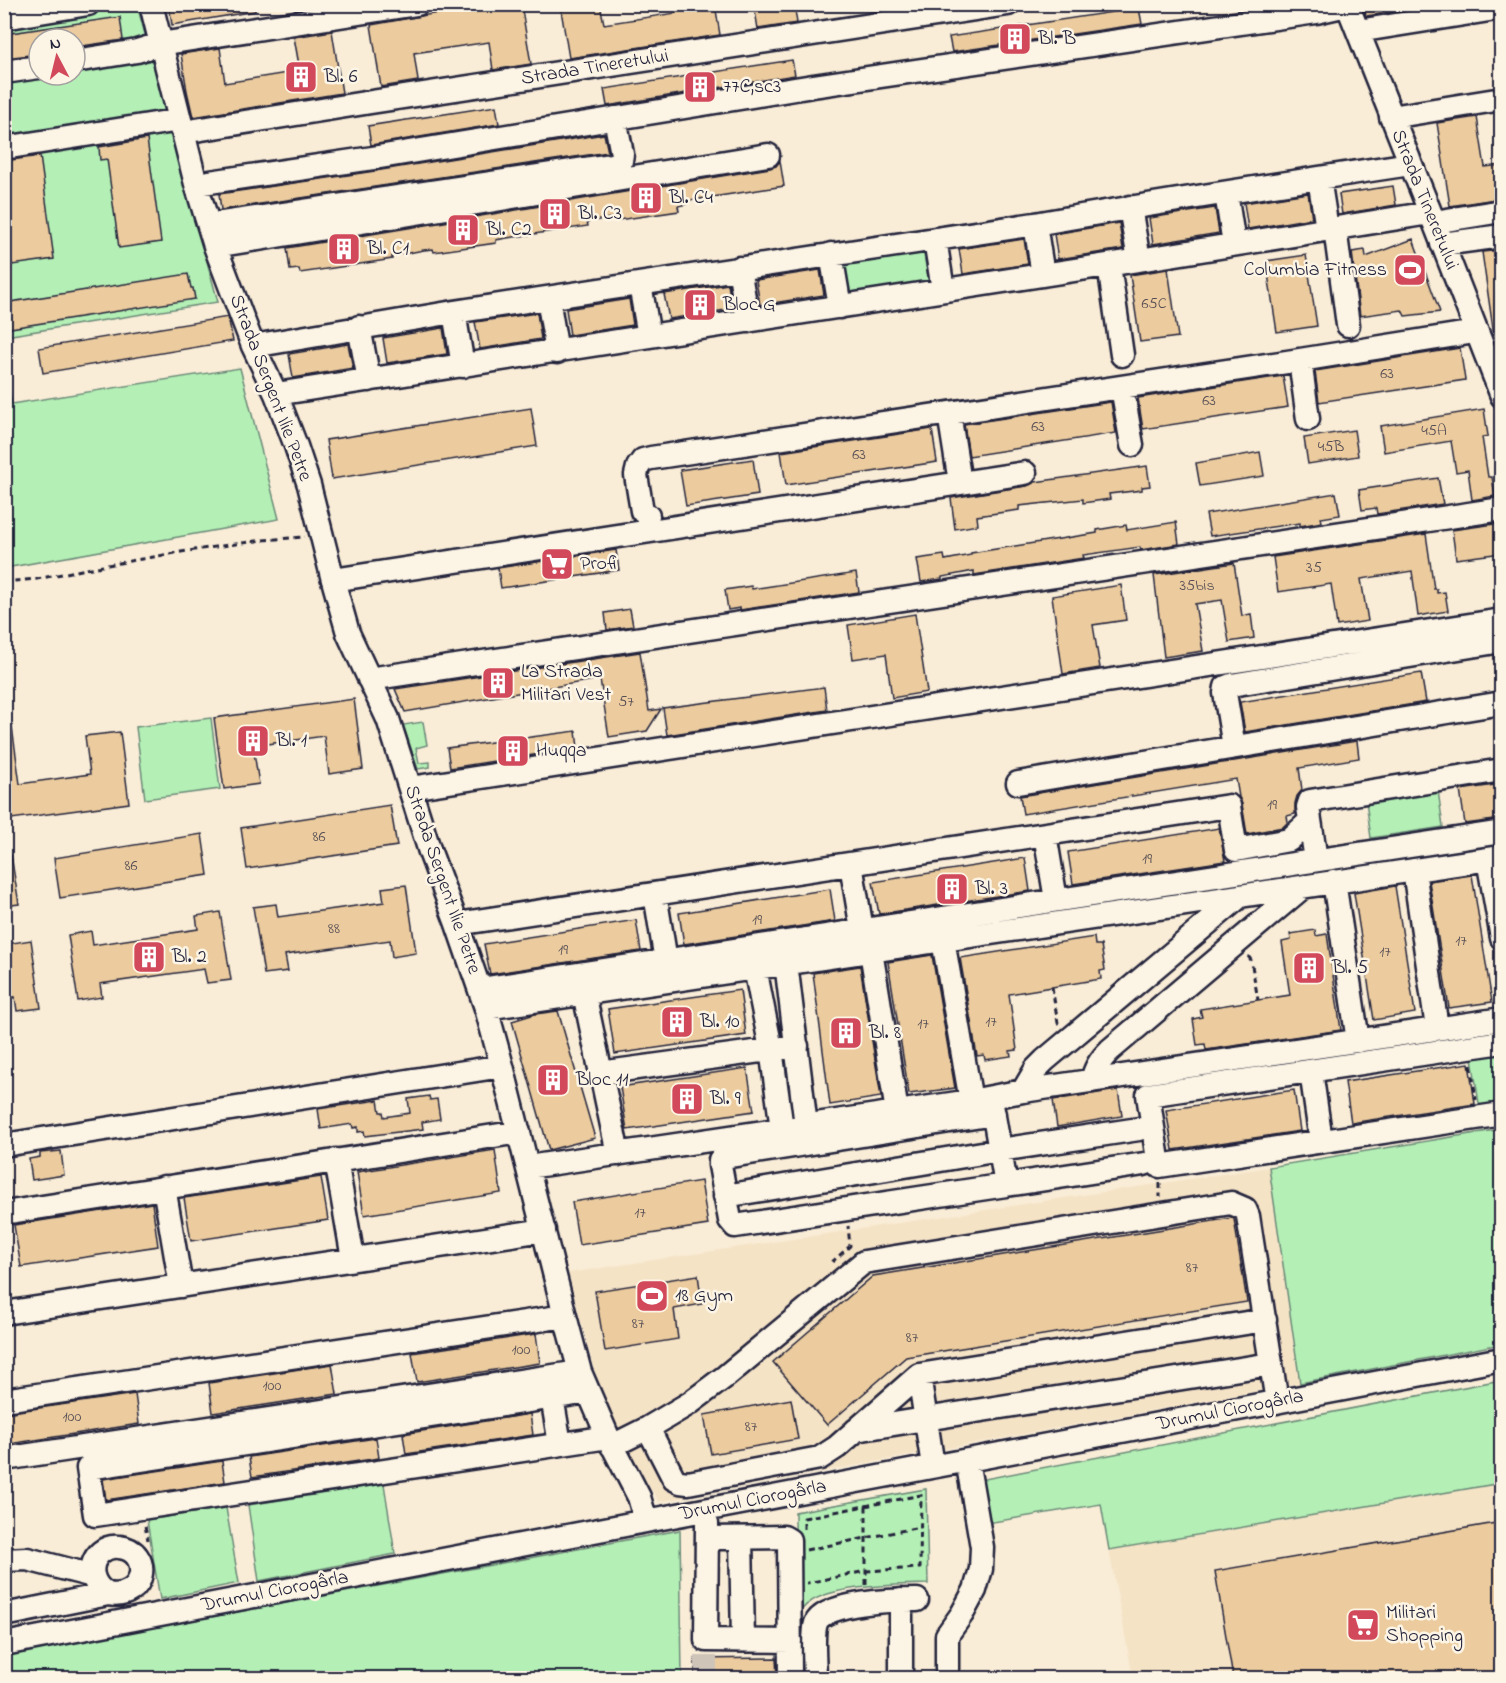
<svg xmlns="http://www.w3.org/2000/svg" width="1506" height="1683" font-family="'Indie Flower',sans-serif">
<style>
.built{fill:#f5e3c6}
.green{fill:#b4f0b5;stroke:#6b8978;stroke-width:1.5;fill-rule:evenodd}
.building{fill:#eccc9e;stroke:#22223b;stroke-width:1.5}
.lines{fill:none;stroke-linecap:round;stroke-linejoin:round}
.minor-tunnel{stroke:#cec4b8;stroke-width:22;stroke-dasharray:22 11;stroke-linecap:butt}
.minor-casing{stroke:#22223b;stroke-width:27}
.path{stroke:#22223b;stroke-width:3;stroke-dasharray:6 4.5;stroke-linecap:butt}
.minor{stroke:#fcf5e5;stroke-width:22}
.labels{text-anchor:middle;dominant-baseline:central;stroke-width:5;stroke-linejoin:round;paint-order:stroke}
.number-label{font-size:16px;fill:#544c54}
.poi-label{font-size:20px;fill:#22223b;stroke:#fcf5e5;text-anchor:start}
.street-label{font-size:20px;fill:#22223b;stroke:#fcf5e5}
</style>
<rect width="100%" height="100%" fill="#f9edd7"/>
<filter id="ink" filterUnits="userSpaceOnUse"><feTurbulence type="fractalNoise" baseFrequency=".0167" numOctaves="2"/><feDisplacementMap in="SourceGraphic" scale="12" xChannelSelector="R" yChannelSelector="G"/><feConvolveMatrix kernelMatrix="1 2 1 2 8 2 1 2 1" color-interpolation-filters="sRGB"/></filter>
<g filter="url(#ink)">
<path class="built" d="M1269,1167L1300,1383L659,1502L622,1442L597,1380L568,1273Z
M1501,1484V1678H1133L1109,1550Z"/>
<path class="green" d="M5,5H137L218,302L5,336ZM39,39H75V75H39Z
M923,249L930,289L844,303L837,263Z
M5,365L12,404L240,368L279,519L5,568Z
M211,718L220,789L145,799L136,727Z
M423,722L427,745L416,748L419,763L430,762V767L418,769L403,725Z
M1438,790L1443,827L1371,838L1366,801Z
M1501,1053V1107L1480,1110L1472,1058Z
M1501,1129V1344L1300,1383L1269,1167Z
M1501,1380V1483L1109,1550L1101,1504L981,1524L974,1481Z
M384,1484L395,1554L259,1581L248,1505Z
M926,1489L928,1584C898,1585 832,1585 809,1603C802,1607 800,1614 796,1622L795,1512Z
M226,1508L239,1583L160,1599L147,1520Z
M680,1530L682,1678H5V1655Z"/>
<path class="building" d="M169,4H255V11L172,25Z
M488,4H521L531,64L493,70L489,42L414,53L418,81L381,87L371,25Z
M560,4H600L604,24L676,13L674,4H715L720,35L569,58Z
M754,4H794L797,23L758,29Z
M1363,4H1406V10L1366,16Z
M1139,8L1142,24L952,52L949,37Z
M120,17L123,40L75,47V39H39V54L4,58V34Z
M332,31L342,93L193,117L187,91L181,54L220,48L225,83L300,71L294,37Z
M792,60L795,75L607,106L604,89Z
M496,106L499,124L371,145L368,126Z
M1477,117L1485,167L1502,165V198L1450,206L1437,123Z
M604,134L608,152L221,210L219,194L375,171Z
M147,139L161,242L119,248L107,159L100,160L99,147Z
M40,156L54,259L12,265L4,212V161Z
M780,161L784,186L687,201V204L678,206L679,211L618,220L617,217L587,222L588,226L507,238L496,240V243L434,252L433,249L424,250L392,256V259L380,261L300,273L299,269L290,270L287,248L770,168L776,166Z
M1393,186L1396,205L1342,214L1339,194Z
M1308,193L1312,218L1248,229L1244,203Z
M1215,208L1219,233L1153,244L1149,218Z
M1119,223L1123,249L1058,259L1054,234Z
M1024,239L1028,264L963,274L959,249Z
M1413,239L1440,312L1405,316L1402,310L1360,316L1352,252L1365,250L1366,257Z
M1502,250V335L1494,336L1482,252Z
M1306,255L1317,326L1277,332L1266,261Z
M1168,269L1178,337L1140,342L1130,275Z
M820,270L824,295L760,305L756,280Z
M188,274L191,288H193L195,299L4,329V303Z
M728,284L732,309L669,319L664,294Z
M629,299L633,325L570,335L566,309Z
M537,313L541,339L480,349L475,322Z
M228,317L233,341L43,373L39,348Z
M443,328L447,354L387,363L383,338Z
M348,344L353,368L293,378L289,354Z
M1460,348L1465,380L1319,402L1315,371Z
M1283,376L1288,407L1143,429L1138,398Z
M1111,402L1116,433L969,456L964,424Z
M531,408L537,446L332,479L326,440Z
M1484,409L1488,436L1482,437L1488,477H1492L1495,496L1472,500L1468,470L1456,472L1451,441L1384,452L1380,426Z
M932,429L937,462L786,485L781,452Z
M1354,430L1358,456L1308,464L1304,438Z
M1260,452L1264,476L1200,486L1196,463Z
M753,459L758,495L686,506L680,470Z
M1147,466L1150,486L1142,487V490L1109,494L1110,499L1083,503V499L1019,506V510L977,516L978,525L955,529L951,498L1027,486L1035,482Z
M1438,478L1443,504L1377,514L1376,508L1362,510L1359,490Z
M1336,493L1340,515L1321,518L1322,522L1300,526V523L1210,536L1206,514Z
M1176,522L1179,544L1141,550L1140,547L1083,555L1084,558L974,575V571L942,577V579L921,582L917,559L944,555L945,560L971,555V553L1097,533V530L1126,525L1127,530Z
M1502,523V553L1456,559L1452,530Z
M1426,534L1434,589H1437V593L1445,592L1448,611L1418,616L1412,571L1361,579L1368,621L1337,626L1331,584L1278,592L1273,557Z
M616,550L619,570L501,588L498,568Z
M1234,563L1242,616L1251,614L1254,638L1229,642L1222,600L1195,604L1203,651L1164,657L1154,575Z
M856,573L859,592L740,610V608L728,610L725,590L751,586L752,589Z
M1121,585L1126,620L1093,625L1100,668L1063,674L1052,596Z
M630,609L633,626L607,630L605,613Z
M915,614L927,692L892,698L886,654L853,659L848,625Z
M640,652L649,711L661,709L647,731L609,737L600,679L405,712L395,689Z
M1421,673L1426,702L1245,732L1240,702Z
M824,687L827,710L667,735L663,708Z
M354,699L363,769L329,774L324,736L253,746L259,784L224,789L214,718Z
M12,727L20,784L90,774L85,736L120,732L129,803L4,820V728Z
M576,731L578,748L450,768L447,748Z
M1357,741L1359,758L1299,768L1302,790L1297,796L1295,803V814L1287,816L1288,822L1283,827L1247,834L1242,804L1239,797L1236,779L1023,814L1020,796Z
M1502,784V819L1465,824L1460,790Z
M390,805L397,846L247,869L241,828Z
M1219,828L1225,861L1073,884L1068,852Z
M202,834L208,875L60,898L54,858Z
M11,855L19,904L4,906V856Z
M1025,858L1030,891L879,914L873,882Z
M1472,875L1492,1002L1449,1008L1429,881Z
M406,885L416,953L392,957L390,940L285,955L288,971L264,974L253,907L276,904L278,917L384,902L382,888Z
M1395,886L1415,1013L1374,1020L1354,893Z
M830,889L835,921L684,944L679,913Z
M220,912L231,980L207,983L204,969L100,984L102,997L78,1001L68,935L91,931L93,945L198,929L196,916Z
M636,920L641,951L490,974L484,944Z
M1315,930L1316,936L1327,934L1341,1030L1206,1050L1205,1044L1197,1045L1193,1019L1202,1017L1200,1009L1290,995L1282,942L1291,940L1290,934Z
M1094,937L1095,945H1101L1105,970L1100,971L1101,979L1009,994L1017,1050L1010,1051L1011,1056L985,1060L984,1055L977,1056L960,958Z
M31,940L41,1008L17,1011L15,997L4,999V958L8,957L6,944Z
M932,955L955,1088L909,1094L888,962Z
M860,966L881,1097L830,1105L813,973Z
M740,990L746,1035L615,1054L608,1009Z
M558,1011L595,1138L549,1150L512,1021L535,1014Z
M1469,1063L1475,1104L1351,1123L1345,1082Z
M747,1068L754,1111L627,1130L620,1087Z
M1118,1090L1122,1116L1057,1127L1053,1100Z
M1294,1090L1300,1131L1173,1150L1166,1110Z
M429,1096L430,1100L437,1099L440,1119L422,1122L423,1129L365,1136L364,1131L358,1132V1127L353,1128L352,1124L321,1129L318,1109L378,1100L380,1112H383L384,1117L410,1113L408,1099Z
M495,1150L501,1193L364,1215L357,1172Z
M61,1151L64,1175L32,1180L29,1159L40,1157V1153Z
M321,1177L328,1220L191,1241L184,1198Z
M701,1181L708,1225L579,1245L572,1202Z
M152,1203L158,1246L21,1267L14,1225Z
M1232,1218L1234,1219L1247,1302L906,1357L827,1425L773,1362L873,1276Z
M698,1275L702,1304L674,1309L678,1339L605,1351L595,1291Z
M536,1334L540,1363L417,1382L412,1353Z
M332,1364L337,1394L213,1413L209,1383Z
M135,1394L139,1424L9,1444L5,1413Z
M791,1399L798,1439L711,1454L704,1415Z
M530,1414L533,1435L406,1454L403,1434Z
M376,1438L379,1458L252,1477L249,1457Z
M222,1461L225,1482L106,1500L103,1479Z
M1502,1522V1678H1233L1215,1571Z
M776,1658L777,1678H695V1659Z"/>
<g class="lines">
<path class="minor-tunnel" d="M706,1678V1640"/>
<g class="minor-casing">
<path id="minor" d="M151,4L196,184L215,246L253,346L276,394L296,446L309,485L333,580L348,633L388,719L430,852L457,924L486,1008L502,1066L565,1316L580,1372L608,1437L639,1497L646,1521
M1347,4L1434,222L1502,396
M4,18L88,4
M1358,31L1502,8
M75,61L137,51L160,44L417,4
M4,72L39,67
M1391,117L1502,99
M183,132L371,102L1008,4
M4,148L180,120
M1319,178L1327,229
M196,184L373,158L813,86L1316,12L1347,5
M1226,193L1234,244
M1130,207L1139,260
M1434,222L1502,211
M1035,224L1043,275
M209,225L612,165L621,161L622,154L615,118
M1335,228L1348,325
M935,239L943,290
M1442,244L1502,236
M215,246L768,155
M831,254L840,307
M1109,265L1122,355
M739,268L748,321
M640,284L649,336
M548,298L557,352
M454,312L463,366
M359,327L369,380
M253,346L454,312L1035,224C1159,202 1285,183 1410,164
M1300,360L1308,419
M1122,387L1132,445
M276,394L1139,260L1430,213
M949,413L958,470
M648,516L642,511L636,475L638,467L643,460L651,458L1300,360L1475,332
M333,580L1025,473
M369,679L1502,509
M1234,747L1225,693L1226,687L1231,685L1502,641
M1018,783L1502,703
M410,788L1502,620
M1045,834L1056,900
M1488,859L1502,938
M1316,860L1308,807L1310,801L1502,770
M851,864L862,930
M1414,870L1437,1028
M1334,881L1358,1041
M655,894L666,961
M457,924L1229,806L1236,850L1289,840L1310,821
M943,940L971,1101
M871,951L897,1112
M786,963L806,1126
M755,968L771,1049L782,1129
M480,989L1502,832
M584,993L618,1154
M486,1008L1502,857
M1502,1042L1148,1095L1159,1166L1502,1114
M1311,1071L1321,1141
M600,1073L797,1046
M1092,1081C1095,1068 1100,1060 1110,1050L1304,886
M1023,1091L1036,1069L1045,1060L1239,897
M991,1099L1006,1185L1144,1164
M994,1114L724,1157L720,1160V1165L730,1220L735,1226L1006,1185
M4,1145L502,1066
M336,1160L353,1259
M528,1167L971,1101L1023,1091L1502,1019
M164,1187L181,1286
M725,1196L1000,1150L1139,1129
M4,1213L519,1132
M4,1313L544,1230
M919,1375L933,1466
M588,1392L88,1468L95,1515L608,1437
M552,1397L560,1444
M4,1400L565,1316
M648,1428L674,1479L680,1482L688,1483L820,1458L837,1447L919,1375L1265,1320
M856,1430L1271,1364
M612,1446L648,1428L690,1403L726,1376L864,1262L1231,1203L1245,1209L1248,1216L1277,1402
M4,1459L580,1372
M707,1524L706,1640L790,1641
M707,1538L784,1537L789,1540L790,1678
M741,1538L743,1640
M4,1560L27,1559L93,1576
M901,1600V1678
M4,1615L108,1594C147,1601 153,1550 119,1547C112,1546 106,1548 101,1552C86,1565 92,1586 108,1594
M4,1644L646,1521L1502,1359
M815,1678C815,1665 812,1634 816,1623C824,1602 897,1600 917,1600
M947,1678V1635L962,1614L975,1590L981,1569L982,1547L967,1460"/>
</g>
<path class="path" d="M4,582L37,579L91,568L181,552L263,540L305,537
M1248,956L1251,960L1258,1000
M1052,987L1058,1023L1061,1025
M1471,1065L1476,1100
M1160,1183V1197
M835,1262L833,1261L850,1246L848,1226
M145,1526L148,1540
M804,1529V1518L921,1495L920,1568L866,1571L807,1583
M806,1550L920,1527
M866,1585V1505"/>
<use href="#minor" class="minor"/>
</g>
</g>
<defs>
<g id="building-square" transform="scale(1.725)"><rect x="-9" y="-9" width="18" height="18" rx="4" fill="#d1495b" stroke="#fcf5e5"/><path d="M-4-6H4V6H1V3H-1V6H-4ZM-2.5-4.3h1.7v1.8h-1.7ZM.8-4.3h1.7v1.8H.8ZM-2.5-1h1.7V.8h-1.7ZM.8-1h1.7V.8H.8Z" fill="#fff"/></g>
<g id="stadium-square" transform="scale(1.725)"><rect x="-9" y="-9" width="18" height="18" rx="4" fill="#d1495b" stroke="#fcf5e5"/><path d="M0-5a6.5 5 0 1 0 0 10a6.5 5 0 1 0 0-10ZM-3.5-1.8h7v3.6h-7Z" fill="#fff"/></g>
<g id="supermarket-square" transform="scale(1.725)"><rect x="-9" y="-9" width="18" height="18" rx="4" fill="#d1495b" stroke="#fcf5e5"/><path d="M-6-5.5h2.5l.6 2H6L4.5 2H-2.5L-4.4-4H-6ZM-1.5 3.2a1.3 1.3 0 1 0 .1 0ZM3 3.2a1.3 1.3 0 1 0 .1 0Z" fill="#fff"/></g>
</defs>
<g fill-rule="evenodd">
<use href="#building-square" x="1015" y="39"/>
<use href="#building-square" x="301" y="77"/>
<use href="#building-square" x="700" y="87"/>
<use href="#building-square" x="646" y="198"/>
<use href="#building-square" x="555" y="214"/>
<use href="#building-square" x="463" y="230"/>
<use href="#building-square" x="344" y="249"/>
<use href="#stadium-square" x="1410" y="270"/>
<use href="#building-square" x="700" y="305"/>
<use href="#supermarket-square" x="557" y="564"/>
<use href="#building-square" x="498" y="683"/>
<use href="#building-square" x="253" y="741"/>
<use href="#building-square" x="513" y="751"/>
<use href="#building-square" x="952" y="889"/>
<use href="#building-square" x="149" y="957"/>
<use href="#building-square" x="1309" y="968"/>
<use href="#building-square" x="677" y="1022"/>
<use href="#building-square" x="846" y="1033"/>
<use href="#building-square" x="553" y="1080"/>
<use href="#building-square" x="687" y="1099"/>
<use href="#stadium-square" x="652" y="1296"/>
<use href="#supermarket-square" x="1363" y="1625"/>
</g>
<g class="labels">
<g class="number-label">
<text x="1154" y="304">65C</text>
<text x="1387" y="374">63</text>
<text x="1209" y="401">63</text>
<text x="1038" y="427">63</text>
<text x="1434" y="431">45A</text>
<text x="1331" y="447">45B</text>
<text x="859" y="455">63</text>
<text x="1314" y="568">35</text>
<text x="1197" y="586">35bis</text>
<text x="626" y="702">57</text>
<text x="1272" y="805">19</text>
<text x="319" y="837">86</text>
<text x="1147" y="859">19</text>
<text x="131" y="866">86</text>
<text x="757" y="920">19</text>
<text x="334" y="929">88</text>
<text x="1461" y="941">17</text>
<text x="563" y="950">19</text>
<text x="1385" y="952">17</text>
<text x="991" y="1022">17</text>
<text x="923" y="1024">17</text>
<text x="640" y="1213">17</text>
<text x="1192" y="1268">87</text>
<text x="638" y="1324">87</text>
<text x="912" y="1338">87</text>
<text x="521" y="1350">100</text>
<text x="272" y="1386">100</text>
<text x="72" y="1417">100</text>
<text x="751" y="1427">87</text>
</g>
<g class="poi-label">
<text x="1038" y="39">Bl. B</text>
<text x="324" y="77">Bl. 6</text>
<text x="723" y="87">77C,sc3</text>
<text x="669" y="198">Bl. C4</text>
<text x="578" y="214">Bl. C3</text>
<text x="486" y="230">Bl. C2</text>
<text x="367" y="249">Bl. C1</text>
<text x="1387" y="270" text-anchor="end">Columbia Fitness</text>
<text x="723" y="305">Bloc G</text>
<text x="580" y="564">Profi</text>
<text x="521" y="672">La Strada<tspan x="521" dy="23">Militari Vest</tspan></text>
<text x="276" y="741">Bl. 1</text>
<text x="536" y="751">Huqqa</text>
<text x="975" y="889">Bl. 3</text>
<text x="172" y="957">Bl. 2</text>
<text x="1332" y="968">Bl. 5</text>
<text x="700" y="1022">Bl. 10</text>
<text x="869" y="1033">Bl. 8</text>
<text x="576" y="1080">Bloc 11</text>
<text x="710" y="1099">Bl. 9</text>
<text x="675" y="1296">18 Gym</text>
<text x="1386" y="1613">Militari<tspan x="1386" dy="23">Shopping</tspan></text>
</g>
<g class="street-label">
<text transform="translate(595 68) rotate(-9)">Strada Tineretului</text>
<text transform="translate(1424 200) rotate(68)">Strada Tineretului</text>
<text transform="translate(270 388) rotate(69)">Strada Sergent Ilie Petre</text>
<text transform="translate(442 880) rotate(71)">Strada Sergent Ilie Petre</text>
<text transform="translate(1230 1411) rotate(-11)">Drumul Ciorogârla</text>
<text transform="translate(753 1501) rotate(-11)">Drumul Ciorogârla</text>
<text transform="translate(275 1592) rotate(-11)">Drumul Ciorogârla</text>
</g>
</g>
<rect width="1506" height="1683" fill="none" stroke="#fcf5e5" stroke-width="24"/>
<rect x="12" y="12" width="1482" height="1659" fill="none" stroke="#22223b" stroke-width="2" filter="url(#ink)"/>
<g transform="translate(57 57) rotate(353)"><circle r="28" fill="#fcf5e5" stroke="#a5a1a1" stroke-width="1.5"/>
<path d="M0-4.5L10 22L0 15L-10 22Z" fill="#d1495b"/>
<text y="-9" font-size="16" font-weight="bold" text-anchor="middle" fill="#22223b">N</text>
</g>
</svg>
